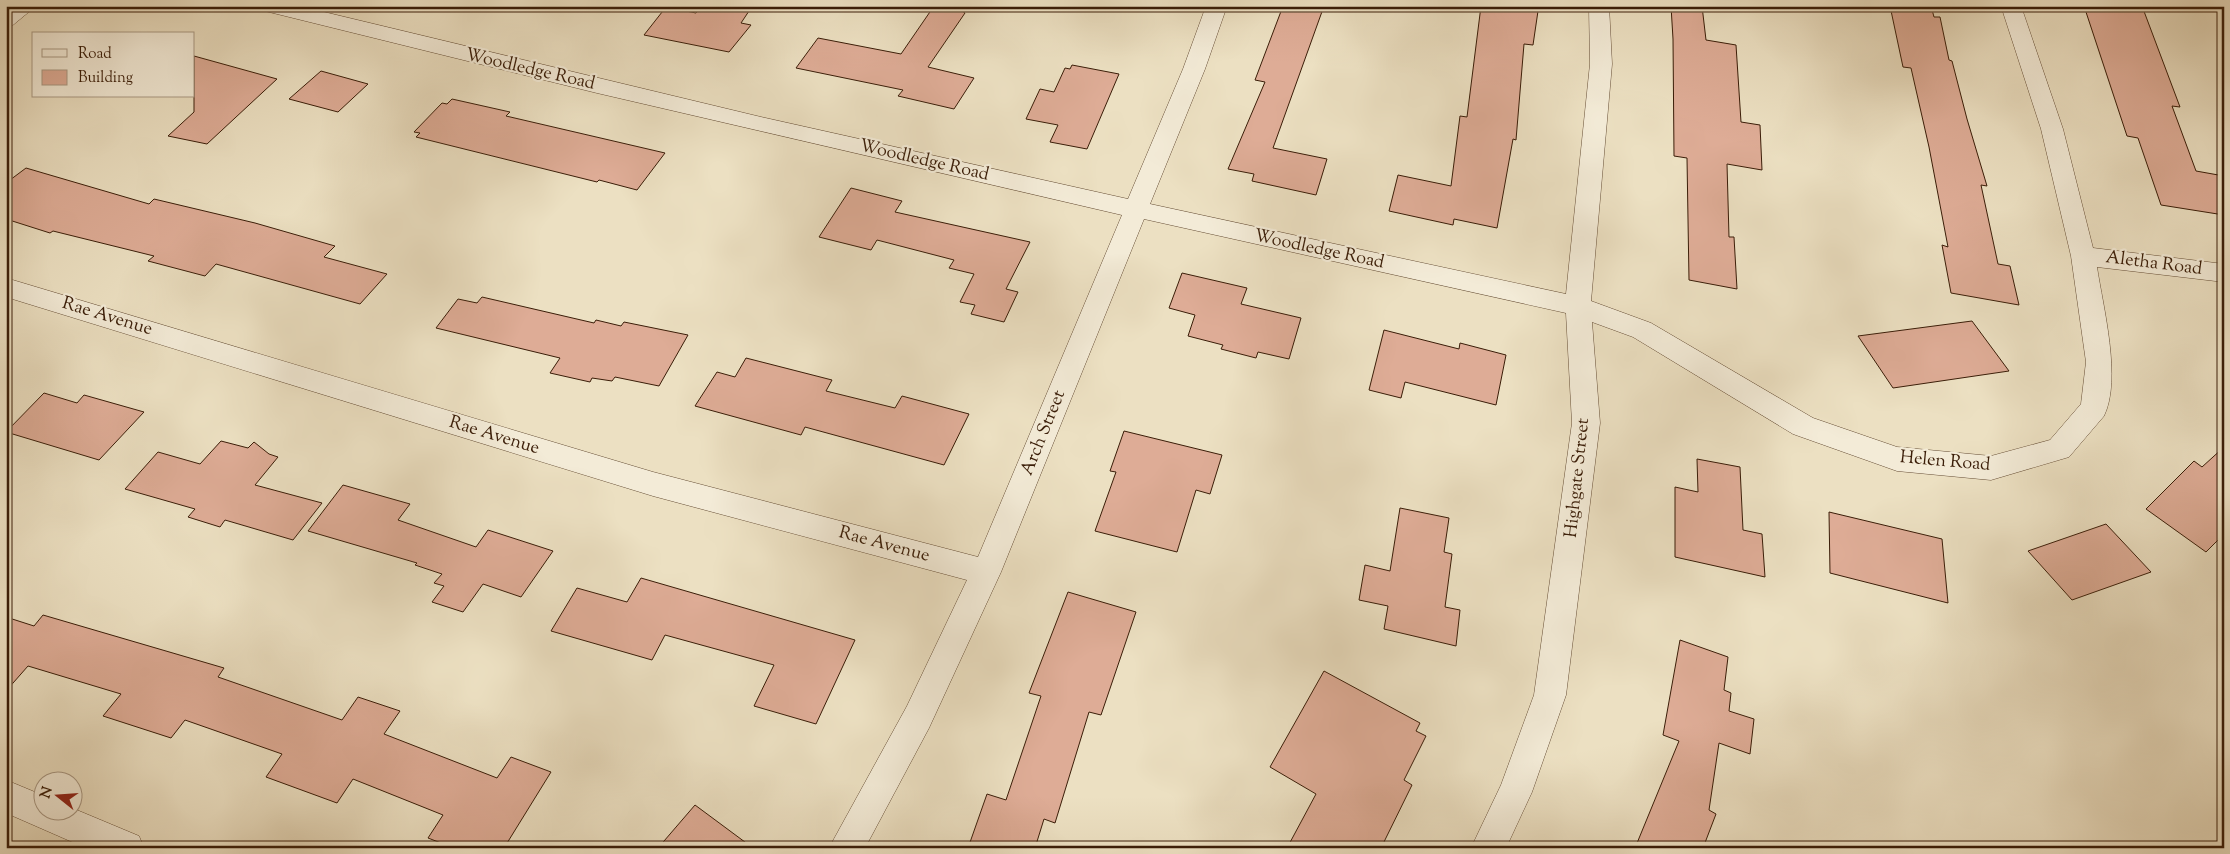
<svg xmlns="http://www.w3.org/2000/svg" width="2230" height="854" font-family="'Sorts Mill Goudy',serif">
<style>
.building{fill:#deac96;stroke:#3a1d08}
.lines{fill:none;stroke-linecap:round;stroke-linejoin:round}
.minor-casing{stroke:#664e36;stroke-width:1}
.minor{fill:#f3ebd7;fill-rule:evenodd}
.labels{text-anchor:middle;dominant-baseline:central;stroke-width:4.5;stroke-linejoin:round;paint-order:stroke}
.street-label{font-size:18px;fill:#3a1d08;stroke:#f3ebd7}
</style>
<rect width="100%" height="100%" fill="#ece0c2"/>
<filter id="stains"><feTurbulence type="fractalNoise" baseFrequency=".004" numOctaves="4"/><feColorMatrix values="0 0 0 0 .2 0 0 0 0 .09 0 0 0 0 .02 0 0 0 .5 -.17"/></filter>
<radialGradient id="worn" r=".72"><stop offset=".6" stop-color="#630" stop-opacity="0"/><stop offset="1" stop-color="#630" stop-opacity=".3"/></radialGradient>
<path class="building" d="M702,6H724L749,11L741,23L751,25L729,52L644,35L666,7L696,13Z
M934,6H955L965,13L928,67L974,78L954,109L898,96L903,90L796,68L818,38L901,54Z
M1283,6H1324L1273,148L1327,159L1316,195L1252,181L1254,174L1228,169L1265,82L1255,80Z
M1481,6H1530V9L1538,11L1533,45L1524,44L1516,140L1513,139L1497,228L1454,219L1453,225L1389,211L1398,175L1451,186L1460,116L1467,117Z
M1671,6H1702L1706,40L1736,45L1741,122L1760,125L1762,170L1727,164L1729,237H1734L1737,289L1689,280L1687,158L1674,156L1673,39Z
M1890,6H1931L1934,17H1940L1949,60L1952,61L1967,119L1987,186L1981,185L1998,264L2010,266L2019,305L1951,293L1942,245L1948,247L1929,147L1911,68L1903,67Z
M2084,6H2142L2180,107L2172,106L2196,171L2224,176V215L2161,205L2138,138L2127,136Z
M194,56L277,79L207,144L168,136L194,112Z
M1072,65L1119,74L1087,149L1050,142L1058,125L1026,119L1040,89L1054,92L1065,68L1070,69Z
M321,71L368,84L338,112L289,99Z
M452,99L510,112L506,116L665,153L637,190L599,180L597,182L416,137L420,133L414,132L442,103L447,104Z
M26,168L149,204L154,199L255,223L335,246L324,257L387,274L360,304L216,264L205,276L148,261L154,256L53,231L50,233L6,219V183Z
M851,188L902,201L895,212L1030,242L1006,289L1018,292L1004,322L971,314L975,305L960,302L974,274L949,268L954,260L877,240L871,250L819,237Z
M1182,273L1247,288L1241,304L1301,318L1289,359L1258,352L1256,358L1221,349L1223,345L1188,336L1195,315L1169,308Z
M482,297L594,323L596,320L621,326L624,322L688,335L659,386L615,377L612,381L592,378L590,382L550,373L560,358L436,328L458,299L477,303Z
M1972,321L2009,371L1893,388L1858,336Z
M1384,330L1459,349L1460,343L1506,355L1496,405L1405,382L1401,398L1369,390Z
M746,358L832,380L826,391L895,408L902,396L969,414L944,465L805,427L801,435L695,406L717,372L735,377Z
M44,393L77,403L84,395L144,412L99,460L6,432Z
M1124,431L1222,455L1210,494L1196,490L1177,552L1095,531L1116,472L1110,471Z
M221,441L248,448L254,442L269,454L278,457L255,485L322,503L293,540L225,520L220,527L188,517L195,509L125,489L158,452L200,464Z
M2224,447V534L2206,552L2146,509L2194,461L2202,467Z
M1697,459L1740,467L1743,530L1762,534L1765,577L1675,557V487L1698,492Z
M343,485L410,504L398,520L476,547L488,530L553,551L521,597L483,584L463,612L432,602L444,586L434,583L442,574L415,565L417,563L308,531Z
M1400,508L1449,518L1444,552L1452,554L1445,607L1460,610L1456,646L1384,629L1388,606L1359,600L1365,565L1390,571Z
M1829,512L1942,539L1948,603L1830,573Z
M2106,524L2151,572L2072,600L2028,551Z
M641,578L855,640L816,724L754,706L774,665L665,635L652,660L551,631L577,588L627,602Z
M1068,592L1136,612L1101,715L1089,712L1055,823L1044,819L1035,848H968L987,794L1006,800L1041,696L1029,693Z
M43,615L224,668L218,677L342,720L358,697L400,711L384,734L497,778L511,757L551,772L504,848H454L428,838L443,815L353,779L337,803L266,777L282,754L185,720L171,738L103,716L121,694L28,666L6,691V617L34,626Z
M1680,640L1728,657L1724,690L1731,693L1729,711L1754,719L1750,754L1719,743L1709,810L1716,814L1703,848H1635L1679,741L1663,735Z
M1324,671L1420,723L1416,731L1426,736L1404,780L1412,785L1381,848H1287L1316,794L1270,767Z
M695,805L753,848H658Z"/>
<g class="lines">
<g class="minor-casing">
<path id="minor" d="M12,6H36L13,25L6,27V10Z
M262,6H299L761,117L1128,199L1183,69L1206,6H1227L1205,69L1150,204L1566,294L1590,64L1589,6H1609L1612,64L1591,301L1651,323L1813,418L1897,447L1991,456L2050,440L2081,404L2086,362L2071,256L2041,129L2001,6H2021L2063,129L2093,248L2224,264V282L2097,267C2103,307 2122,379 2104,416L2069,457L1991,480L1897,471L1793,434L1633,337L1592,322L1600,423L1566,695L1532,792L1506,848H1471L1501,785L1534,695L1572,423L1566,313L1144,219L1001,572L929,728L865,848H829L907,706L967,580L653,496L6,297V278L653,472L978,557L1122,215L597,93L265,11Z
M6,780L42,795V812H72V808L139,836L144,848H86L6,813Z"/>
</g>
<use href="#minor" class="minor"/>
</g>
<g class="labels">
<g class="street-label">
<text transform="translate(530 70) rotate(13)">Woodledge Road</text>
<text transform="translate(924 161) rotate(13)">Woodledge Road</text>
<text transform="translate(1319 250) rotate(12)">Woodledge Road</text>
<text transform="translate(2154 264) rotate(7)">Aletha Road</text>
<text transform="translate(107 317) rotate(17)">Rae Avenue</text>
<text transform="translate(1044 433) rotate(-68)">Arch Street</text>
<text transform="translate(494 436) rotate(17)">Rae Avenue</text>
<text transform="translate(1945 462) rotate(5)">Helen Road</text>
<text transform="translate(1578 478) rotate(-84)">Highgate Street</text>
<text transform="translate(884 545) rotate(15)">Rae Avenue</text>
</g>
</g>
<rect width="2230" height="854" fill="none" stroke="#ece0c2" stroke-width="25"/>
<rect x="8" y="8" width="2215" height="839" fill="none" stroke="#3a1d08" stroke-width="2.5"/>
<rect x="12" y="12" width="2205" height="829" fill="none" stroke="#3a1d08"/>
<rect x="32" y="32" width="162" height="65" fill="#f3ebd7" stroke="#a99984"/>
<rect x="42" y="49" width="25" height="8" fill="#f3ebd7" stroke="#a99984"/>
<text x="78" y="58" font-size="15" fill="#3a1d08">Road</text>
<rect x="42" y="70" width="25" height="15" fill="#deac96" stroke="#a99984"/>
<text x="78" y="82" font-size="15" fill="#3a1d08">Building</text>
<g transform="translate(58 796) rotate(287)"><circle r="24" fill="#f3ebd7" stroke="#a99984"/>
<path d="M0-4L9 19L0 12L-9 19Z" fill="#8f2418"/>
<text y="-8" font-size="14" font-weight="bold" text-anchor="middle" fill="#3a1d08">N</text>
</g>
<rect width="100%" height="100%" filter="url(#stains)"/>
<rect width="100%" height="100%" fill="url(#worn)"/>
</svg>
